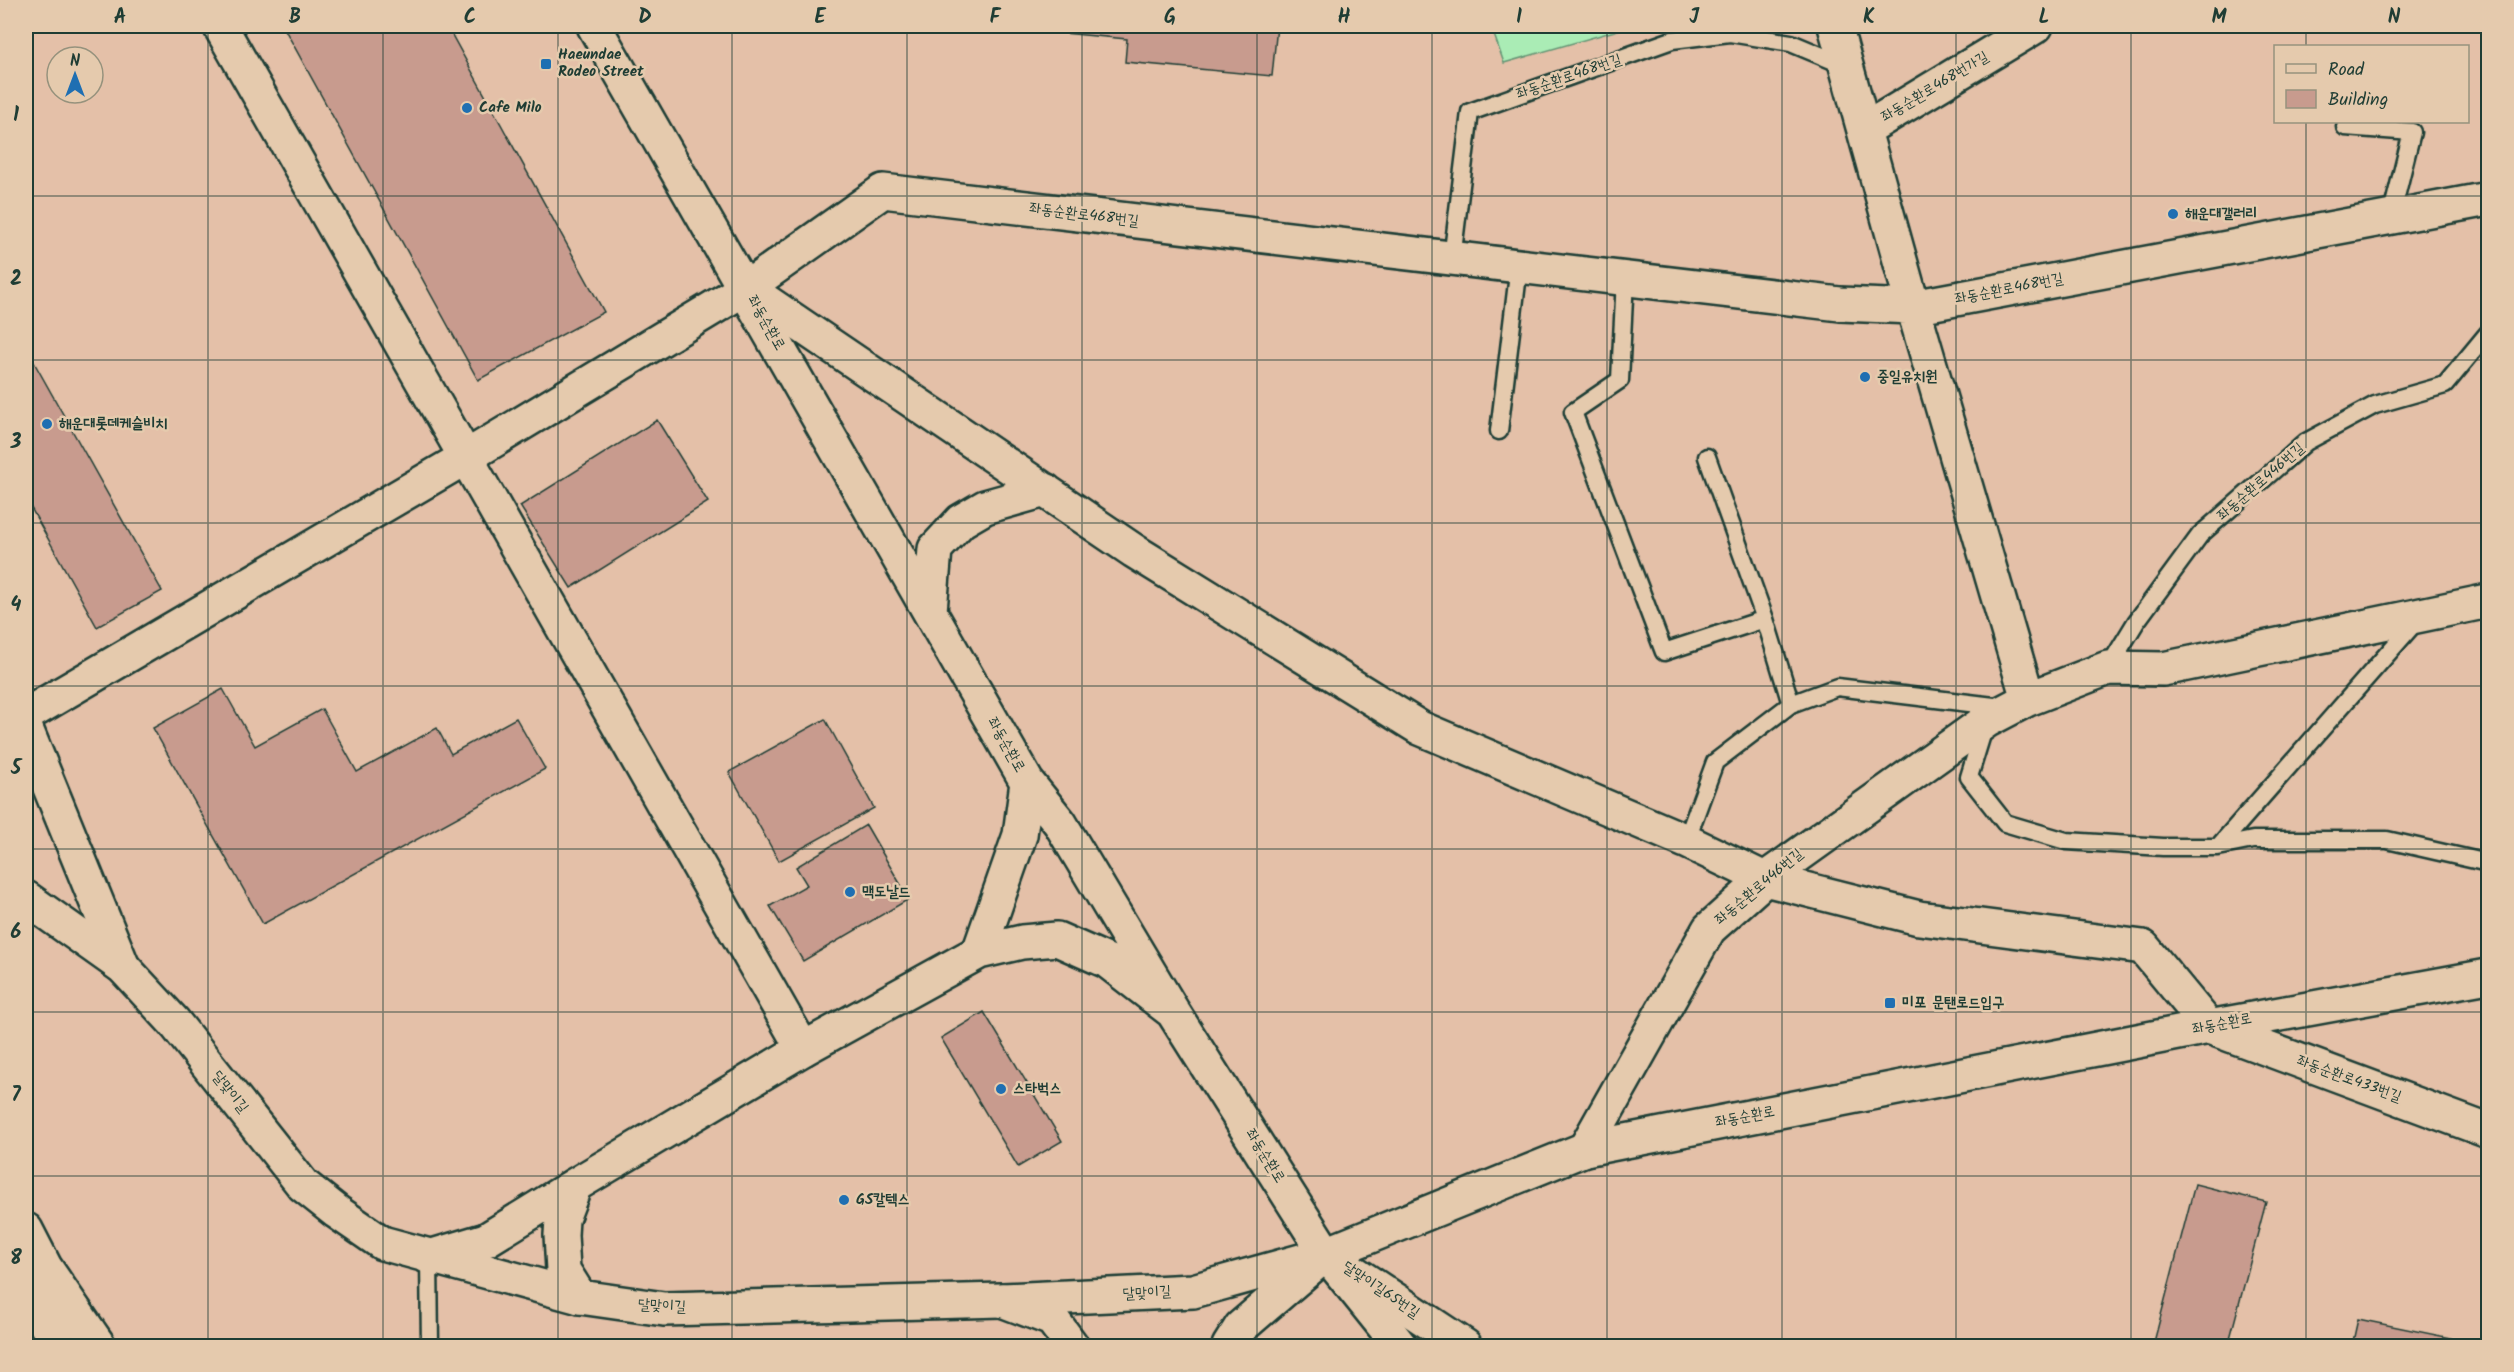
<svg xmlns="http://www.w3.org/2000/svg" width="2514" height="1372" font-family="Kalam,'Poor Story',sans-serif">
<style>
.green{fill:#aaecb5;stroke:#649474;stroke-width:1.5}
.building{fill:#c89b8e;stroke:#1f3d34;stroke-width:1.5}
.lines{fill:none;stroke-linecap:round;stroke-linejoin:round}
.service-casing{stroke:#1f3d34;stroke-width:21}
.minor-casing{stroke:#1f3d34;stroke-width:38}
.tertiary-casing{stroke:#1f3d34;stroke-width:38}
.secondary-casing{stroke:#1f3d34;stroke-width:38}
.service{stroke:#e5caad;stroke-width:16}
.minor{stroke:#e5caad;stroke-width:33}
.tertiary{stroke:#e5caad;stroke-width:33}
.secondary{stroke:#e5caad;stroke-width:33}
.grid{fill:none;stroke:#1f3d34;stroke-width:1.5;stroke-opacity:0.55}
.poi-dot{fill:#1f6fb2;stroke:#e5caad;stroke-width:2}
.labels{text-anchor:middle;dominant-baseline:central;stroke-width:5;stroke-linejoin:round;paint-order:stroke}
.poi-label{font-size:15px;font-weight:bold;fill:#1f3d34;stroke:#e5caad;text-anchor:start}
.street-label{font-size:15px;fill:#1f3d34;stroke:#e5caad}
.neatline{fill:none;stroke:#1f3d34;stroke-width:2}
.grid-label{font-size:20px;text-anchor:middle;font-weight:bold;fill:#1f3d34}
</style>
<rect width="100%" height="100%" fill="#e4c0a8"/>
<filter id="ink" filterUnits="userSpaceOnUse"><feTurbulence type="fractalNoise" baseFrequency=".0167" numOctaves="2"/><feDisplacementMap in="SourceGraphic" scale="12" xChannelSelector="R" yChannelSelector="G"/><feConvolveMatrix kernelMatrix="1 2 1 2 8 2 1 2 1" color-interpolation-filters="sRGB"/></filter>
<g filter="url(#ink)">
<path class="green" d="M1491,26H1632L1504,63Z"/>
<path class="building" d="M283,26H447L604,312L478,380Z
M986,26H1277L1272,76L1125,62L1127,39Z
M26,348L162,591L97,627L26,499Z
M657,420L708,502L571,588L520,506Z
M223,689L255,746L322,709L357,772L437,728L451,754L516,718L545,769L263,924L153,728Z
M825,719L874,808L779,861L729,772Z
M866,825L909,899L803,961L770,906L807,885L796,867Z
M984,1012L1062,1141L1018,1167L941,1038Z
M2195,1184L2266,1202L2228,1346H2153Z
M2358,1319L2485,1345V1346H2352Z
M1983,1338L2017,1346H1980Z"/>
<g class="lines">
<g class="service-casing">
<path id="service" d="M2345,127L2412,132L2391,217
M1452,259L1470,112L1672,40L1730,33L1791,43L1846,66
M1625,278L1620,380L1573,412L1664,652L1765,619
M1499,431L1519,266
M1707,457L1765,619L1791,704L1837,687L2002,707
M2108,668L2136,622L2200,535L2306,442L2375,405L2445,385L2488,333
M1985,725L1969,777L2005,823L2066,841L2163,847H2218L2253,840H2387L2488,863
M1686,841L1715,762L1791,704
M2218,847L2418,619
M429,1257L430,1346"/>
</g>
<g class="minor-casing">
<path id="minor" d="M220,26L803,1049
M1835,26L1913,307L2028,699
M1864,130L2036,26
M746,288L1134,551L1420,728L1686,841L1765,879L1919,918L2143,947L2209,1027
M930,611L935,549L961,521L985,507L1045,490
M26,715L468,456L746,288L883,191L1840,304L1913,307L2488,199
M26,729L123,967
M1585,1149L1709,929L1765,879L1986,721L2028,699L2108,668L2163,669L2488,601
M26,1230L45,1267L99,1346
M26,1292L59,1346
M1002,1300L1052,1319L1072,1346
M1229,1346L1241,1327L1326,1254L1465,1346"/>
</g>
<g class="tertiary-casing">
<path id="tertiary" d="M26,898L123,967L174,1022L303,1185L337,1212L382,1243L580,1297
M2209,1027L2488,1131
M1326,1254L1400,1346"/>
</g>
<g class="secondary-casing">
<path id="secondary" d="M594,26L1027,782L1060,823L1173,1012L1326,1254
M979,952L1020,835L1027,782
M1173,1012L1107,961L1057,939L1022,942L979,952L803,1049L575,1185L562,1219L561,1235L563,1270L580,1297L664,1309L1002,1300L1193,1291L1326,1254L1585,1149L2209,1027L2488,976
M429,1257L486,1240L575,1185"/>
</g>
<use href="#service" class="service"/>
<use href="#minor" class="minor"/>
<use href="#tertiary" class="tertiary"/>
<use href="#secondary" class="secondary"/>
</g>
</g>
<path class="grid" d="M208,26V1346M383,26V1346M558,26V1346M732,26V1346M907,26V1346M1082,26V1346M1257,26V1346M1432,26V1346M1607,26V1346M1782,26V1346M1956,26V1346M2131,26V1346M2306,26V46M2306,122V1346M26,196H2488M26,360H2488M26,523H2488M26,686H2488M26,849H2488M26,1012H2488M26,1176H2488"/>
<g class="poi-dot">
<rect x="540" y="58" width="12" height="12" rx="3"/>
<circle cx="467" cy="108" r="6"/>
<circle cx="2173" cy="214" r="6"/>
<circle cx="1865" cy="377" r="6"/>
<circle cx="47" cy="424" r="6"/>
<circle cx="850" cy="892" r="6"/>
<rect x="1884" y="997" width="12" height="12" rx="3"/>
<circle cx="1001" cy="1089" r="6"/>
<circle cx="844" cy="1200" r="6"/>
</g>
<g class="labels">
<g class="poi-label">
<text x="558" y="55">Haeundae<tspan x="558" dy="17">Rodeo Street</tspan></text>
<text x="479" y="108">Cafe Milo</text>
<text x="2185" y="214">해운대갤러리</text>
<text x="1877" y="377">중일유치원</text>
<text x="59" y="424">해운대롯데케슬비치</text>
<text x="862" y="892">맥도날드</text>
<text x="1902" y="1003">미포 문탠로드입구</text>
<text x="1013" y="1089">스타벅스</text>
<text x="856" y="1200">GS칼텍스</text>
</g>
<g class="street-label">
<text transform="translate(1569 77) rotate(-19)">좌동순환로468번길</text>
<text transform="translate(1935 87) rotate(-31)">좌동순환로468번가길</text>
<text transform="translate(1084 215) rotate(7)">좌동순환로468번길</text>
<text transform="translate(2009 289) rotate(-11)">좌동순환로468번길</text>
<text transform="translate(766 323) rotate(60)">좌동순환로</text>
<text transform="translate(2261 482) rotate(-41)">좌동순환로446번길</text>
<text transform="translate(1006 745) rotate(60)">좌동순환로</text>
<text transform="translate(1759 887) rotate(-40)">좌동순환로446번길</text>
<text transform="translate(2222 1024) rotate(-11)">좌동순환로</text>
<text transform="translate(2349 1079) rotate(20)">좌동순환로433번길</text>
<text transform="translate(230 1092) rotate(52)">달맞이길</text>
<text transform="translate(1745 1117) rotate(-11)">좌동순환로</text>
<text transform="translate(1265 1156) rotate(58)">좌동순환로</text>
<text transform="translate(1381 1290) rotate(34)">달맞이길65번길</text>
<text transform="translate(1147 1293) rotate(-3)">달맞이길</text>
<text transform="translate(662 1306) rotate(3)">달맞이길</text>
</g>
</g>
<rect width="2514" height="1372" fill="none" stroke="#e5caad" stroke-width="66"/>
<rect x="2274" y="45" width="195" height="78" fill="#e5caad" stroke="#96927d" stroke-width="1.5"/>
<rect x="2286" y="64" width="30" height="9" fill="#e5caad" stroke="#96927d" stroke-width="1.5"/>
<text x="2328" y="75" font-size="18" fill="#1f3d34">Road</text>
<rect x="2286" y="90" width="30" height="18" fill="#c89b8e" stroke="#96927d" stroke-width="1.5"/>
<text x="2328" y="105" font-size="18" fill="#1f3d34">Building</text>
<g transform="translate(75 75)"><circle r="28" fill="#e5caad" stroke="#96927d" stroke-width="1.5"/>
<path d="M0-4.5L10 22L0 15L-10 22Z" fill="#1f6fb2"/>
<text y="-9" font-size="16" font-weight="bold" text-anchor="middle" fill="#1f3d34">N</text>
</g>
<rect x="33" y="33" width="2448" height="1306" class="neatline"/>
<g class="grid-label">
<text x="120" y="23">A</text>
<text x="295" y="23">B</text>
<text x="470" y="23">C</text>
<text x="645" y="23">D</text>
<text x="820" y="23">E</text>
<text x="995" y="23">F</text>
<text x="1170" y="23">G</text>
<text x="1344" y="23">H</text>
<text x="1519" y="23">I</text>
<text x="1694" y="23">J</text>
<text x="1869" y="23">K</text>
<text x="2044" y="23">L</text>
<text x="2219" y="23">M</text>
<text x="2394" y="23">N</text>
<text x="16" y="121">1</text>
<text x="16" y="285">2</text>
<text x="16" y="448">3</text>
<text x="16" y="611">4</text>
<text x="16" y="774">5</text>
<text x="16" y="938">6</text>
<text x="16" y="1101">7</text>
<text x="16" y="1264">8</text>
</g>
</svg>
